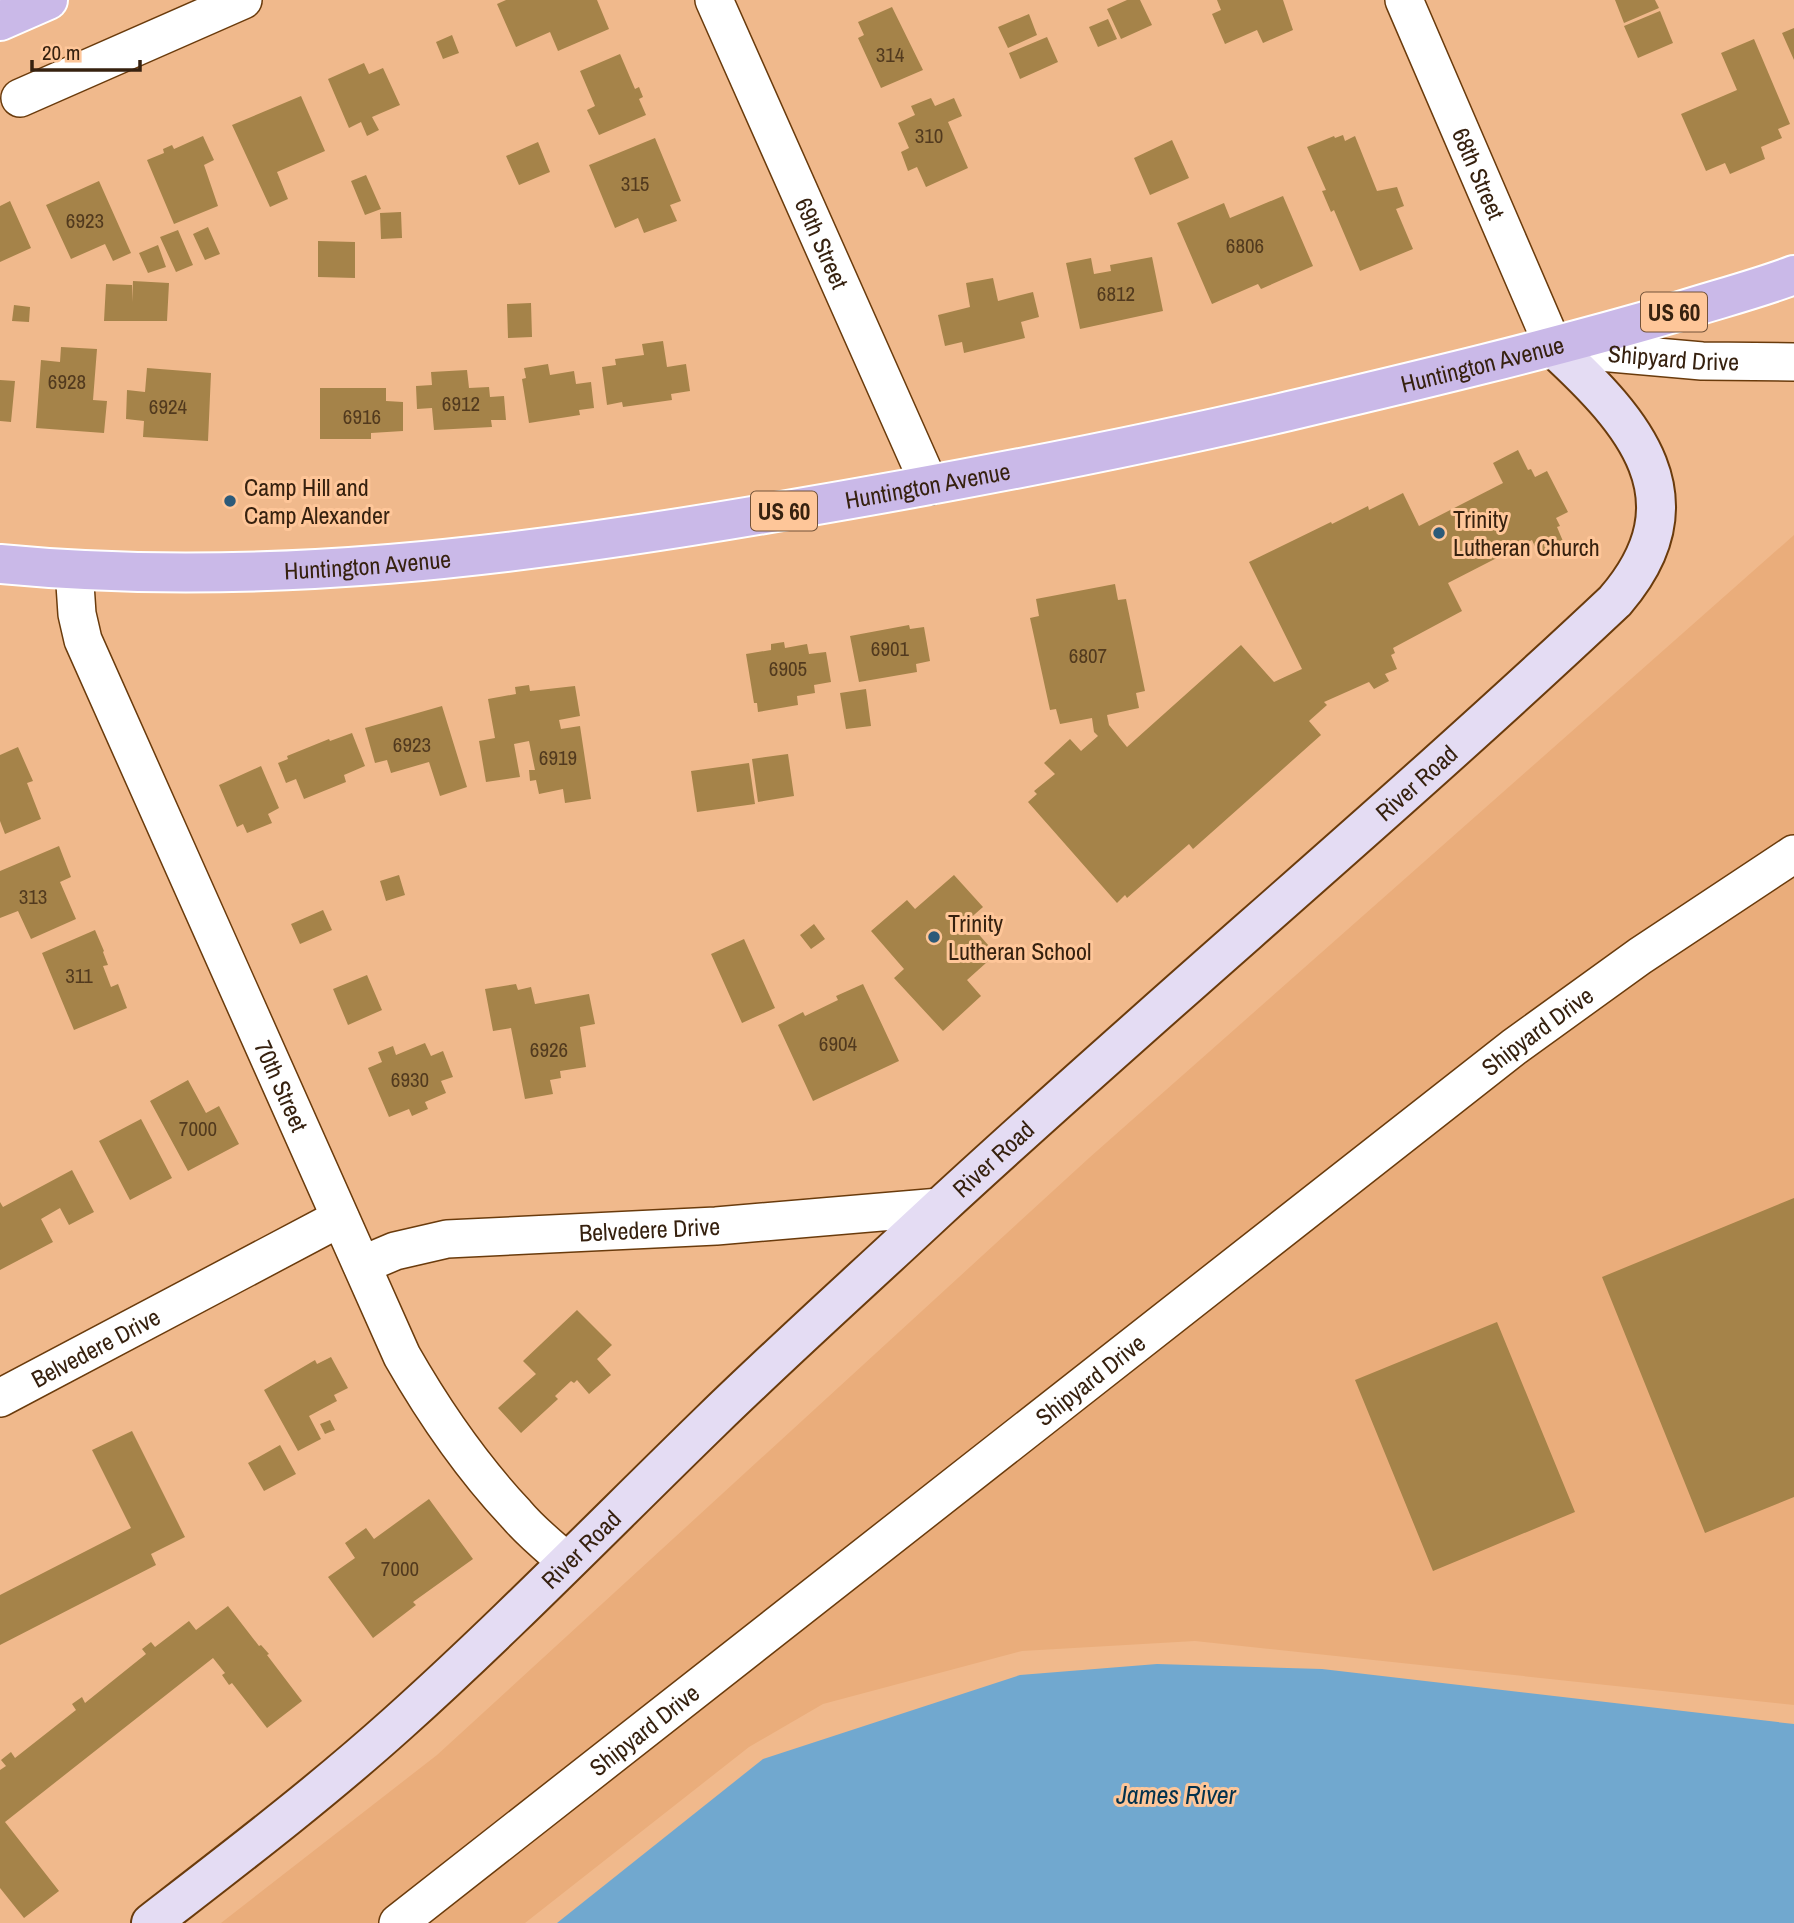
<svg xmlns="http://www.w3.org/2000/svg" width="1794" height="1923" font-family="'Archivo Narrow',sans-serif">
<style>
.built{fill:#eaad7b}
.water{fill:#71a8cf}
.building{fill:#a58349}
.lines{fill:none;stroke-linecap:round;stroke-linejoin:round}
.street-casing{stroke:#6a3b0c;stroke-width:40}
.secondary-casing{stroke:#6a3b0c;stroke-width:42}
.primary-casing{stroke:#fff;stroke-width:42}
.street{stroke:#fff;stroke-width:37}
.secondary{stroke:#e4dcf3;stroke-width:38}
.primary{stroke:#cab9e8;stroke-width:38}
.poi-dot{fill:#2c5a79;stroke:#fec699;stroke-width:2.5}
.labels{text-anchor:middle;dominant-baseline:central;stroke-width:6;stroke-linejoin:round;paint-order:stroke}
.number-label{font-size:21px;fill:#523a1e}
.shield{fill:#fec699;stroke:#725238;stroke-width:2}
.shield-label{font-size:23px;font-weight:bold;fill:#36210f}
.street-label{font-size:24px;fill:#36210f;stroke:#fec699}
.poi-label{font-size:24px;fill:#36210f;stroke:#fec699;text-anchor:start}
.water-label{font-size:26px;font-style:italic;fill:#03324d;stroke:#fec699}
</style>
<rect width="100%" height="100%" fill="#f0b98c"/>
<path class="built" d="M1794,535V1705L1195,1641L1022,1651L823,1704L749,1747L525,1923H221L437,1755L1089,1158Z"/>
<path class="water" d="M1157,1664L1322,1669L1794,1724V1923H557L763,1759L1020,1675Z"/>
<path class="building" d="M506,0H597L609,29L558,51L550,32L516,47L497,4Z
M1127,0H1140L1152,25L1121,39L1107,9Z
M1217,0H1283L1293,30L1263,43L1257,30L1225,44L1212,14L1221,10Z
M1615,0H1655L1659,8L1624,23Z
M892,7L923,70L881,88L858,38L864,35L858,22Z
M1660,11L1673,43L1638,58L1624,26Z
M1029,14L1037,35L1008,48L998,27Z
M1108,19L1117,39L1098,47L1089,27Z
M1794,28V60L1782,33Z
M452,35L459,53L443,59L436,42Z
M1047,37L1058,62L1020,79L1009,53Z
M1754,39L1790,124L1778,129L1782,138L1761,147L1765,159L1730,174L1725,163L1706,171L1681,114L1737,90L1721,53Z
M620,54L635,89L639,87L643,97L639,99L646,115L599,135L587,110L595,106L580,71Z
M364,63L369,74L383,68L400,105L372,117L379,130L367,136L361,122L349,128L328,79Z
M301,96L325,151L277,172L288,199L270,207L232,125Z
M931,98L935,106L954,98L962,116L948,122L968,168L926,187L917,167L908,171L901,152L909,148L898,123L915,115L911,106Z
M1343,135L1345,141L1355,136L1377,191L1397,187L1404,206L1396,209L1413,249L1360,271L1334,210L1331,212L1322,191L1326,190L1307,147L1334,136L1335,138Z
M203,136L214,160L204,165L218,206L174,224L147,160L164,153L163,149L172,145L174,149Z
M655,138L681,201L670,205L677,221L644,233L638,218L615,228L589,165Z
M1172,140L1189,178L1150,195L1134,158Z
M538,142L550,172L519,185L506,156Z
M366,175L381,209L365,215L351,181Z
M99,181L131,253L113,261L105,244L71,259L46,205Z
M1283,196L1313,266L1261,289L1258,284L1212,304L1177,223L1224,203L1230,218Z
M10,201L31,248L0,262V206Z
M401,212L402,238L381,239L380,213Z
M208,227L220,254L205,260L193,234Z
M178,230L193,265L176,272L160,237Z
M318,241L355,242V278L318,277Z
M158,245L166,267L148,273L139,253Z
M1152,257L1163,311L1080,329L1066,263L1091,258L1094,274L1111,271L1110,265Z
M993,278L998,301L1033,292L1039,317L1021,322L1025,338L964,353L962,342L945,346L938,315L970,307L966,283Z
M133,281L169,283L167,321H104L106,284L132,285V302Z
M531,303L532,337L508,338L507,304Z
M14,305L30,307L29,322L12,321Z
M663,341L667,367L686,364L690,391L671,394L672,400L623,407L622,402L607,405L602,367L616,365L615,359L644,355L642,344Z
M61,347L97,349L93,400L107,401L104,433L36,428L41,360L60,362Z
M548,364L550,375L574,371L576,384L591,382L594,408L579,410L580,415L529,423L522,379L526,378L524,368Z
M147,368L211,373L208,441L143,437L144,421L126,419L127,390L145,392Z
M467,370L469,388L489,387L490,397L504,396L506,420H491L492,427L434,430L432,408L417,409L416,386L432,385L431,372Z
M0,380L15,381L11,422L0,421Z
M320,388H386V401L403,402V431L371,433V439H320Z
M1518,450L1528,470L1531,469L1535,477L1547,471L1568,512L1556,518L1560,526L1557,527L1565,546L1540,558L1532,540L1448,583L1462,611L1393,648L1395,653L1391,655L1397,669L1385,674L1389,681L1374,689L1369,682L1324,702L1327,705L1309,721L1321,735L1193,849L1189,844L1127,898L1125,895L1117,903L1028,802L1037,794L1034,791L1055,774L1044,763L1070,739L1081,751L1098,736L1094,732L1092,718L1060,724L1056,709L1050,710L1030,618L1039,616L1036,599L1115,584L1118,600L1126,599L1145,691L1136,693L1139,708L1107,715L1109,725L1127,747L1241,645L1274,682L1302,669L1249,562L1331,522L1332,524L1368,506L1369,510L1403,493L1419,526L1503,483L1493,463Z
M909,625L910,629L924,627L930,661L916,664L917,672L859,682L850,636Z
M784,642L785,648L807,644L809,654L826,652L831,682L814,685L815,693L797,696L798,705L758,712L757,703H754L746,654L771,650V644Z
M529,685L530,691L575,686L580,716L559,720L561,729L580,726L591,799L565,803L563,789L539,794L536,780L530,781L529,770H535L529,741L514,744L520,777L486,782L479,741L495,738L488,699L516,694L515,687Z
M866,689L871,726L846,729L840,693Z
M442,706L467,787L440,796L429,762L391,773L387,760L375,763L365,728Z
M352,733L365,766L344,775L346,782L304,799L296,779L286,783L278,763L288,759L287,756L329,739L330,741Z
M18,747L33,781L27,783L41,819L5,834L0,821V755Z
M788,754L794,796L758,802L752,759Z
M749,763L755,804L697,812L691,771Z
M261,766L279,808L268,814L272,823L247,833L243,824L237,827L219,785Z
M59,846L71,877L60,882L76,919L31,939L18,911L0,918V871Z
M399,875L405,895L386,901L380,881Z
M954,875L983,907L967,921L996,954L967,980L981,996L943,1031L894,978L904,969L871,931L907,900L915,909Z
M323,910L332,930L300,944L291,924Z
M814,924L825,939L811,949L800,935Z
M95,930L104,951L103,952L108,965L103,966L111,987L118,984L127,1008L74,1030L42,953Z
M744,939L775,1008L742,1023L711,954Z
M367,975L382,1010L348,1025L333,989Z
M516,984L518,990L531,987L535,1004L589,994L595,1024L580,1027L586,1067L560,1071L561,1078L550,1080L553,1094L525,1099L511,1028L493,1031L485,989Z
M863,984L899,1061L813,1101L778,1025L803,1012L805,1016L838,1000L836,996Z
M425,1043L431,1056L443,1051L453,1077L441,1081L446,1093L425,1102L428,1109L412,1116L409,1109L389,1117L368,1068L382,1062L378,1052L393,1046L396,1055Z
M188,1080L206,1113L219,1106L239,1144L188,1171L150,1101Z
M141,1119L172,1178L130,1200L99,1141Z
M72,1170L94,1212L69,1225L60,1208L41,1219L53,1242L0,1270V1202L3,1207Z
M1794,1198V1497L1705,1533L1602,1277Z
M577,1310L612,1345L597,1359L611,1375L589,1394L577,1380L574,1383L571,1381L555,1396L558,1399L521,1433L498,1408L536,1374L523,1361Z
M1497,1322L1575,1512L1433,1571L1355,1380Z
M331,1357L348,1388L334,1395L337,1401L309,1416L321,1439L298,1451L264,1390L315,1360L317,1364Z
M330,1420L335,1430L325,1434L320,1424Z
M132,1431L185,1537L151,1554L156,1565L0,1645V1595L131,1528L92,1450Z
M280,1445L296,1474L264,1491L248,1463Z
M429,1499L473,1559L413,1602L416,1605L373,1638L328,1577L355,1558L345,1543L366,1528L374,1539Z
M228,1606L259,1646L261,1645L269,1654L267,1655L302,1701L267,1728L232,1683L229,1685L222,1675L225,1673L213,1658L5,1822L59,1891L24,1918L0,1888V1770L6,1766L1,1760L11,1752L15,1758L76,1710L72,1704L82,1697L85,1703L146,1654L142,1649L151,1642L155,1647L189,1621L196,1630Z"/>
<g class="lines">
<g class="street-casing">
<g id="street">
<path id="s1" d="M714,0L930,486"/>
<path id="s2" d="M1404,0L1554,348L1702,361L1794,362"/>
<path d="M20,98L243,0"/>
<path id="s3" d="M74,569L77,614L83,640L402,1356C434,1412 471,1466 516,1514C531,1532 550,1547 567,1562"/>
<path id="s4" d="M362,1265L395,1251L447,1239L716,1226L940,1207"/>
<path id="s5" d="M0,1398L340,1218"/>
<path id="s6" d="M398,1923L1514,1047L1640,956L1794,854"/>
</g>
</g>
<g class="secondary-casing">
<g id="secondary">
<path id="s7" d="M151,1923C235,1858 319,1794 398,1723C506,1626 608,1521 712,1420C785,1349 862,1280 937,1210C1160,1004 1394,809 1615,601C1703,499 1634,422 1554,348"/>
</g>
</g>
<g class="primary-casing">
<g id="primary">
<path d="M0,21L48,0"/>
<path id="s8" d="M0,564C259,589 521,556 776,512C948,483 1119,451 1289,411C1420,380 1551,349 1680,311C1718,299 1757,289 1794,275"/>
</g>
</g>
<use href="#street" class="street"/>
<use href="#secondary" class="secondary"/>
<use href="#primary" class="primary"/>
</g>
<g class="poi-dot">
<circle cx="230" cy="501" r="7"/>
<circle cx="1439" cy="533" r="7"/>
<circle cx="934" cy="937" r="7"/>
</g>
<g class="labels">
<g class="number-label">
<text x="890" y="54">314</text>
<text x="929" y="135">310</text>
<text x="635" y="183">315</text>
<text x="85" y="220">6923</text>
<text x="1245" y="245">6806</text>
<text x="1116" y="293">6812</text>
<text x="67" y="381">6928</text>
<text x="461" y="403">6912</text>
<text x="168" y="406">6924</text>
<text x="362" y="416">6916</text>
<text x="890" y="648">6901</text>
<text x="1088" y="655">6807</text>
<text x="788" y="668">6905</text>
<text x="412" y="744">6923</text>
<text x="558" y="757">6919</text>
<text x="33" y="896">313</text>
<text x="79" y="975">311</text>
<text x="838" y="1043">6904</text>
<text x="549" y="1049">6926</text>
<text x="410" y="1079">6930</text>
<text x="198" y="1128">7000</text>
<text x="400" y="1568">7000</text>
</g>
<g class="shield">
<rect x="1641" y="292.5" width="66" height="39" rx="5"/>
<rect x="751" y="491.5" width="66" height="39" rx="5"/>
</g>
<g class="shield-label">
<text x="1674" y="312">US 60</text>
<text x="784" y="511">US 60</text>
</g>
<g class="street-label">
<text stroke="none"><textPath href="#s2" startOffset="189">68th Street</textPath></text>
<text stroke="none"><textPath href="#s1" startOffset="266">69th Street</textPath></text>
<text stroke="none"><textPath href="#s2" startOffset="499">Shipyard Drive</textPath></text>
<text stroke="none"><textPath href="#s8" startOffset="1502">Huntington Avenue</textPath></text>
<text stroke="none"><textPath href="#s8" startOffset="934">Huntington Avenue</textPath></text>
<text stroke="none"><textPath href="#s8" startOffset="368">Huntington Avenue</textPath></text>
<text stroke="none"><textPath href="#s7" startOffset="1704">River Road</textPath></text>
<text stroke="none"><textPath href="#s6" startOffset="1447">Shipyard Drive</textPath></text>
<text stroke="none"><textPath href="#s3" startOffset="560">70th Street</textPath></text>
<text stroke="none"><textPath href="#s7" startOffset="1138">River Road</textPath></text>
<text stroke="none"><textPath href="#s4" startOffset="292">Belvedere Drive</textPath></text>
<text stroke="none"><textPath href="#s5" startOffset="108">Belvedere Drive</textPath></text>
<text stroke="none"><textPath href="#s6" startOffset="880">Shipyard Drive</textPath></text>
<text stroke="none"><textPath href="#s7" startOffset="570">River Road</textPath></text>
<text stroke="none"><textPath href="#s6" startOffset="313">Shipyard Drive</textPath></text>
</g>
<g class="poi-label">
<text x="244" y="487">Camp Hill and<tspan x="244" dy="28">Camp Alexander</tspan></text>
<text x="1453" y="519">Trinity<tspan x="1453" dy="28">Lutheran Church</tspan></text>
<text x="948" y="923">Trinity<tspan x="948" dy="28">Lutheran School</tspan></text>
</g>
<g class="water-label">
<text x="1176" y="1794">James River</text>
</g>
</g>
<path d="M32 60v10h108v-10" fill="none" stroke="#36210f" stroke-width="3.5"/>
<text x="42" y="60" font-size="21" fill="#36210f" stroke="#fec699" stroke-width="5" paint-order="stroke">20 m</text>
</svg>
